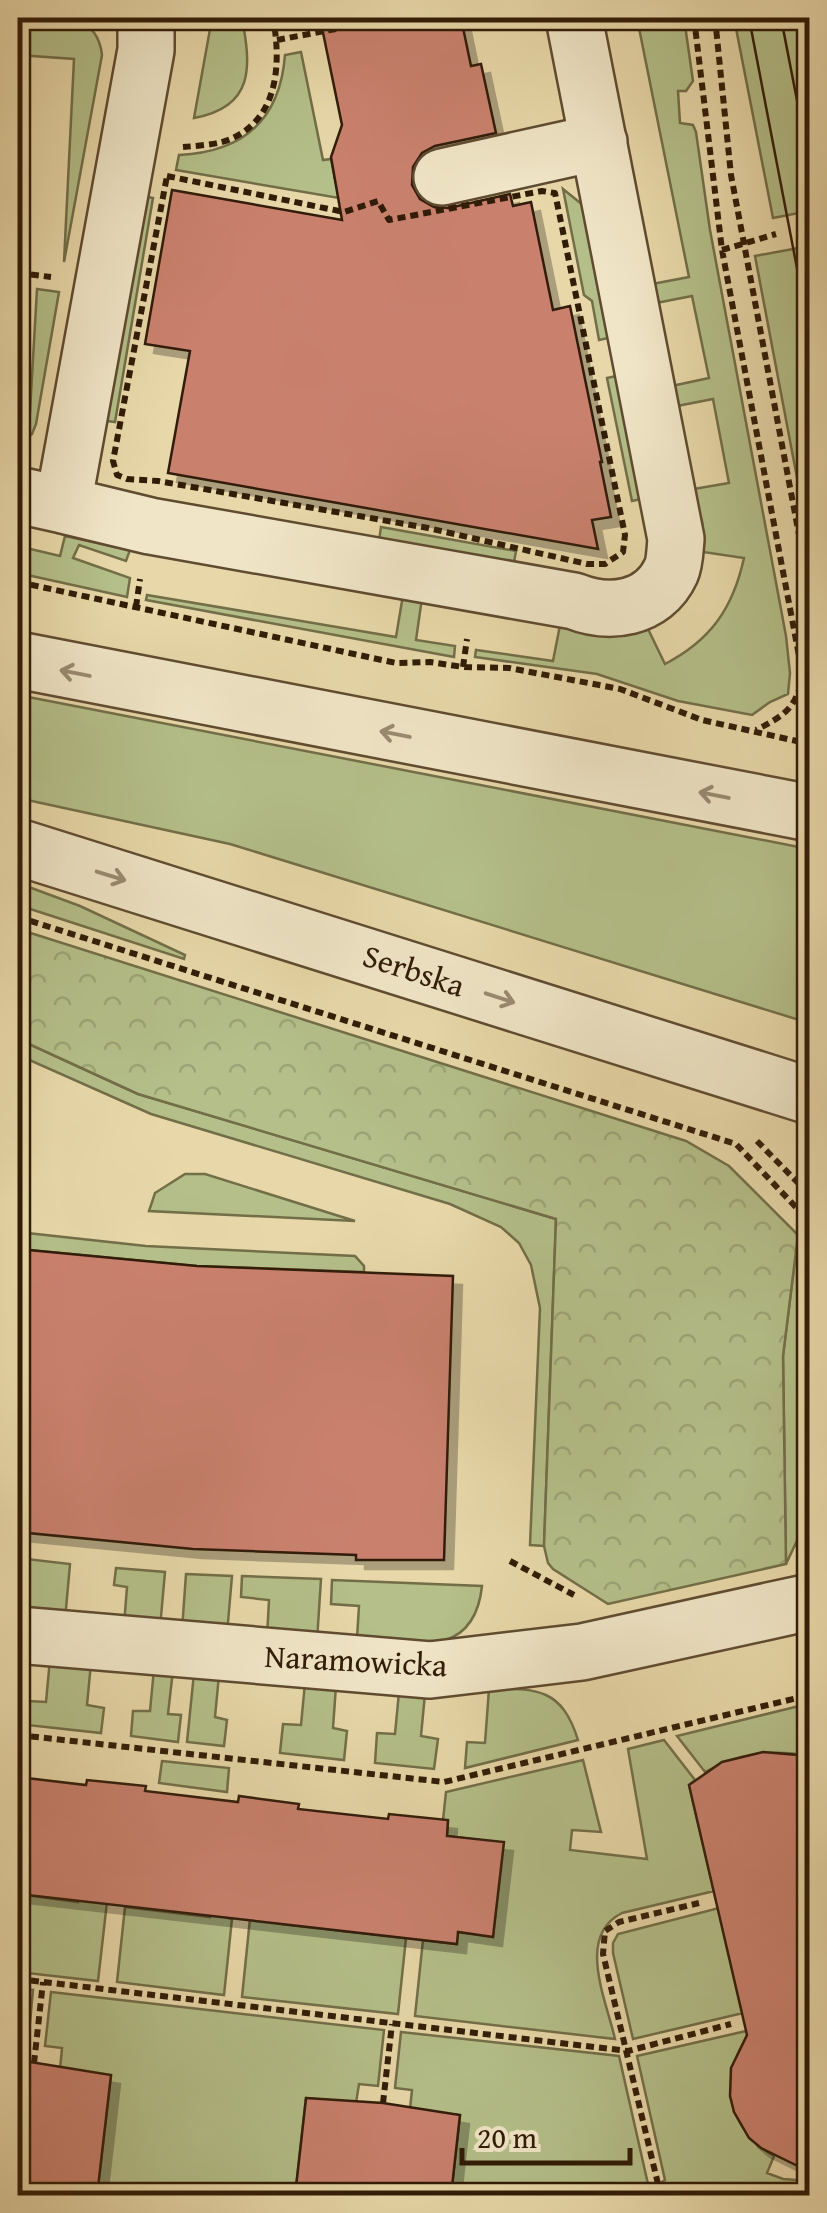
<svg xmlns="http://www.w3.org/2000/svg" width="827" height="2213" font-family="'Gentium Book Plus',serif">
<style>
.green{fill:#b4bf89;stroke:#726e48;stroke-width:2.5}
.forest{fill:url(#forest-crowns);stroke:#726e48;stroke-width:2.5}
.building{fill:#c9816e;stroke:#311c07;stroke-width:2.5;filter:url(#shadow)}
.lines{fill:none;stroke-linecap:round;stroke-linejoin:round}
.minor-casing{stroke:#5f4b30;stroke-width:60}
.path{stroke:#311c07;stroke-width:6;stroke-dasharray:8 5;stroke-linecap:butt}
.minor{stroke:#f0e6c7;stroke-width:55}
.tram{stroke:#311c07;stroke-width:2.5}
.oneway{stroke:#9a8b71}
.labels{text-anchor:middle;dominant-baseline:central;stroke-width:9;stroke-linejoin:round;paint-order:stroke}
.street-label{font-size:32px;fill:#311c07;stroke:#f0e6c7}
</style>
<defs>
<pattern id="forest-crowns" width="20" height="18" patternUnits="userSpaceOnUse" patternTransform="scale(2.5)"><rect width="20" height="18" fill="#b4bf89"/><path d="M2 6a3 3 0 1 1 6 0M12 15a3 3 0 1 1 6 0" fill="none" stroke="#9ba475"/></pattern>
<filter id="shadow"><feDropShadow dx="9" dy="9" stdDeviation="0" flood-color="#0004"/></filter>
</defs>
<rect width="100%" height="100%" fill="#e8d8a9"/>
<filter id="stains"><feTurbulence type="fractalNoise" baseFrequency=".002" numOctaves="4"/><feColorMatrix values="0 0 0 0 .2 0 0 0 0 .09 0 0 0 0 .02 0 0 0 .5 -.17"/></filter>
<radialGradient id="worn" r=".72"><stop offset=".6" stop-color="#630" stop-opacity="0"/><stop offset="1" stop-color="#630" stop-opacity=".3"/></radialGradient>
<path class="green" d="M18,18C53,17 97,9 102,55L64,262L74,59L18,55Z
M212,18H242C251,66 255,107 194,118Z
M637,18H684L693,81L686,91H678L680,123L693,125L696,132L710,230L786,636L790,673L788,694L770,702L752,715L678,701L597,674L475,657L476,650L553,661L561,620L647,627L665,664C711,640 733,608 744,558L703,552L702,521L688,490L729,483L713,399L672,407L667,387L709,378L692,296L651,304L647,285L689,277Z
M734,18H809V211L773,218Z
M301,52L323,160L331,159L339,198L176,170L179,155C243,152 280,120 285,55Z
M563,189L584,206L613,337L599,340L592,301L584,295Z
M138,195L153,198L115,422L99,420Z
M809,246H810L809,541L755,256Z
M37,289L59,292L36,424L32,434L18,446V411L30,412Z
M621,375L646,498L632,501L607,378Z
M381,527L516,551L513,568L378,548Z
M65,536L130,550L126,561L79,545L73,558L130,578L127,597L18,573V546L60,556Z
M147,595L396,637L403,595L422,598L416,640L455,646L454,657L146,600Z
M18,695L809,849V1023L230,844L18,798Z
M18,883L80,906L185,955L184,959L18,905Z
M18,1039L138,1094L556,1219L544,1546L530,1545L540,1308L531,1265L519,1243L501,1227L450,1204L151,1114L18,1055Z
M185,1174H205L355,1221L149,1211L155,1193Z
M18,1232L146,1246L355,1256L364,1266V1272L197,1266L18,1249Z
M798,1235L810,1245V1513L786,1564L783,1356Z
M18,1558L70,1564L65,1620L18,1615Z
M116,1568L165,1572L160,1628L124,1625L127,1587L114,1585Z
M186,1574L232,1576L227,1634L182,1630Z
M242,1576L321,1579L317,1641L267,1637L269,1600L241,1597Z
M332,1580L482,1586C474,1661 412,1643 357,1638L359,1606L331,1604Z
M50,1659L91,1663L87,1705L104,1708L101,1733L27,1725L29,1701L46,1702Z
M154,1669L173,1670L168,1714L181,1715L178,1742L131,1736L133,1711H150Z
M194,1673L219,1675L215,1717L227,1720L224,1746L187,1742Z
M305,1683L336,1686L333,1728L347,1731L344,1760L280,1753L283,1724L301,1725Z
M489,1689C538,1688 562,1689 578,1740L465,1768L467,1742L485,1743Z
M399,1692L425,1694L421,1736L438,1739L434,1769L375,1763L377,1733L395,1734Z
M799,1706L809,1756C772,1749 739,1753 705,1772L677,1736Z
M664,1740L695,1780L689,1785L714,1891L622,1913C576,1936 606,1999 615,2039L415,2016L423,1940L456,1944L458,1932L493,1936L503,1843L447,1836L448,1821L443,1820L446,1792L583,1760L601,1832L572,1830L570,1850L647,1859L628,1749Z
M162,1761L229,1768L227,1792L159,1783Z
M80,1890L108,1893L98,1981L18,1972V1894L78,1902Z
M212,1904L229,1906L228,1918L232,1919L224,1995L117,1982L125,1907L210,1917Z
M719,1908L743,2013L633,2039L613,1953V1943L618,1934Z
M251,1909L281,1924L406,1938L398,2014L242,1997Z
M18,1989L33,1990L28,2044L18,2042Z
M51,1992L384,2030L378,2086L359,2084L356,2103L306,2098L295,2196L97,2195L111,2076L60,2069L62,2048L45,2046Z
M746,2031L748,2036C719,2080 728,2129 774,2156L767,2173L783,2179L809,2181V2184L764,2195H667L662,2182L665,2180L637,2056Z
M401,2032L619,2056L648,2184H653L657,2195H451L460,2115L410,2109L412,2090L395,2088Z"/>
<path class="forest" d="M18,929L686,1141L729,1166L798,1235L783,1356L786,1564L608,1604L553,1569L548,1563L544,1546L556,1219L138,1094L18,1039Z"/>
<path class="building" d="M320,18H461L471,66L481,64L496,133L435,146L422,153L413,167L412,185L420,199L434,207L449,208L510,194L513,206L531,202L553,310L570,306L602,462H600L611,517L592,520L598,549L168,473L190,351L145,344L172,190L342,220L331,157L342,125Z
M18,1249L197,1266L453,1276L444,1560H356V1555L193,1549L18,1532Z
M763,1752L810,1756V2172L761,2148L749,2138L734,2112L730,2096L731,2068L747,2035L689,1785L722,1762Z
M18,1777L86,1785L87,1780L116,1783L146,1786L145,1791L238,1802L239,1796L299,1804L298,1809L388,1819L389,1814L448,1820L447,1836L504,1842L493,1937L458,1932L457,1944L18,1894Z
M18,2060L111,2075L97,2196H18Z
M306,2098L383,2103L460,2115L451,2196H295Z"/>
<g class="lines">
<g class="minor-casing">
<path id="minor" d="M442,177L599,142
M18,495L63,505L146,50V18
M63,505L150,526L574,601C609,615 653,610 671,571C675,562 675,549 676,539L574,18
M18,660L810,813
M18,847L810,1096
M18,1635L430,1670L582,1652L810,1602"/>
</g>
<path class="path" d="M694,18L722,250L803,677C795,709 785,715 756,730
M715,18L731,175L810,593
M277,40L341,28
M183,147C195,146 210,145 222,142C278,125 282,66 273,18
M167,176L344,212L378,201L389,220L542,191L555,193L625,535L623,552L605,564H587L428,528L158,481L127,479L117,475L113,461Z
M722,250L776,234
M18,273L51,277
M18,582L396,663L430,662L463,667L509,668L620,689L702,720L810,744
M136,607L140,579
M463,667L467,639
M797,702L810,704
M18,917L736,1144L810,1222
M757,1141L810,1195
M798,1548L810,1526
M510,1561L574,1595
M18,1735L444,1782L810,1695
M18,1979L628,2051L731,2024
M34,2063L43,1982
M383,2103L392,2024
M663,2196L658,2184L603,1954L605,1931L619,1922L699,1903
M784,2196L804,2191"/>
<use href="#minor" class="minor"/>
<path class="tram" d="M749,18L810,336
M781,18L810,167"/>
</g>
<defs><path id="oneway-shaft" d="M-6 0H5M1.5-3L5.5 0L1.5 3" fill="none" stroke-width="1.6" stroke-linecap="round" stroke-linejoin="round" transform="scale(2.5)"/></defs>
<g class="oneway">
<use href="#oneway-shaft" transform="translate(75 673) rotate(-169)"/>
<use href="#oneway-shaft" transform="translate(395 734) rotate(-169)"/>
<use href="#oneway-shaft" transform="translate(714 795) rotate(-169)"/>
<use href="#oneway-shaft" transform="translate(111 876) rotate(17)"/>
<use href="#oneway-shaft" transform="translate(500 998) rotate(18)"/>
</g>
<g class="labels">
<g class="street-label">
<text transform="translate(414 970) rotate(18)">Serbska</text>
<text transform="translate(356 1660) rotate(3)">Naramowicka</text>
</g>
</g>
<rect width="827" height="2213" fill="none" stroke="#e8d8a9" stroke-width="60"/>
<rect x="20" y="20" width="787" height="2173" fill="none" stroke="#311c07" stroke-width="5"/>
<rect x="30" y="30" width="767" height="2153" fill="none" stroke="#311c07" stroke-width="2.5"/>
<path d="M462 2148v15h168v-15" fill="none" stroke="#311c07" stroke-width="5"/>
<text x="477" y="2148" font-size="30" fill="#311c07" stroke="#f0e6c7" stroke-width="8" paint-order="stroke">20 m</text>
<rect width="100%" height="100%" filter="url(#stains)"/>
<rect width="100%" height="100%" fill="url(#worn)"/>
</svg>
